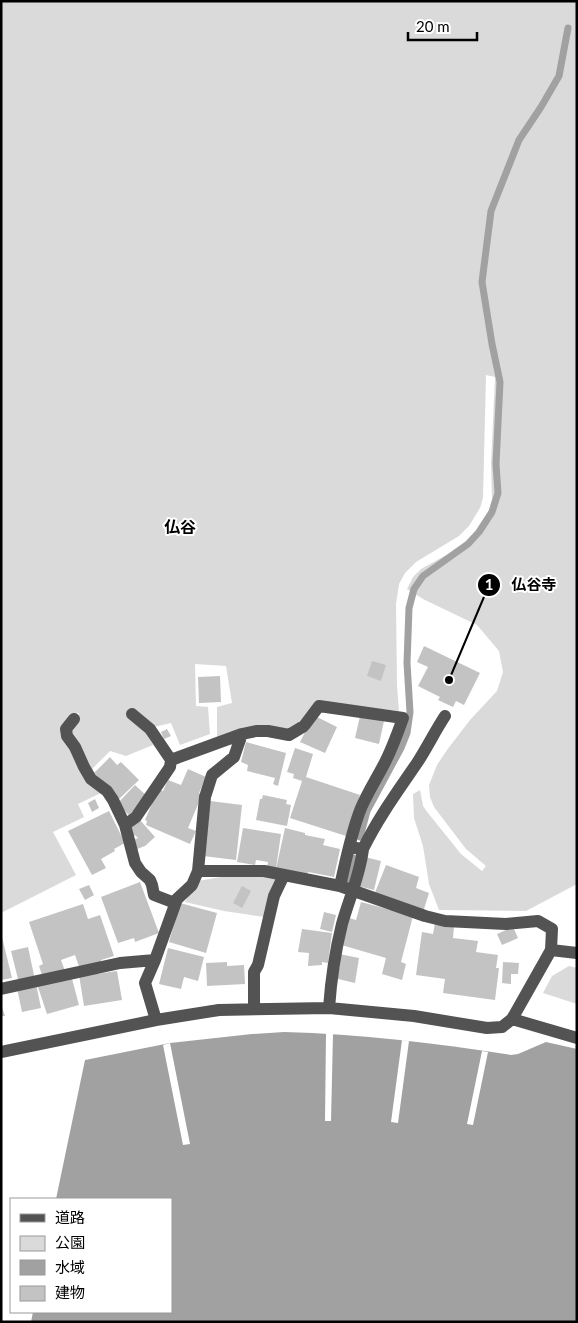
<svg xmlns="http://www.w3.org/2000/svg" width="578" height="1323" font-family="Lato,'Noto Sans JP',sans-serif">
<style>
.green{fill:#dadada}
.water{fill:#a1a1a1}
.pier{fill:#fff}
.lines{fill:none;stroke-linecap:round;stroke-linejoin:round}
.stream{stroke:#a1a1a1;stroke-width:7}
.building{fill:#c3c3c3}
.minor{stroke:#535353;stroke-width:12}
.labels{text-anchor:middle;dominant-baseline:central;stroke-width:4;stroke-linejoin:round;paint-order:stroke}
.quarter-label{font-size:16px;font-weight:bold;fill:#000;stroke:#fff}
.leader{fill:none;stroke:#000;stroke-width:2}
.callout-dot{fill:#000;stroke:#fff;stroke-width:2}
.mark-label{font-size:15px;text-anchor:middle;font-weight:bold;fill:#fff}
.callout-label{font-size:15px;text-anchor:middle;font-weight:bold;fill:#000;stroke:#fff;stroke-width:4;stroke-linejoin:round;paint-order:stroke}
</style>
<rect width="100%" height="100%" fill="#fff"/>
<path class="green" d="M1,1H577V884L526,911L439,910L429,884L423,846L414,818L413,794L420,790L423,806L428,813L461,854L482,871L486,866L466,849L434,807L430,797L429,785L437,765L447,750L470,720L497,691L503,672L499,651L477,625L423,599L407,589L413,577L421,569L448,554L466,541L477,531L488,513L492,499L491,463L495,377L486,375L483,498L480,508L469,526L459,536L416,562L405,573L399,584L396,604L397,685L399,711L317,702L301,723L288,731L217,740V707L232,703L226,666L195,664L196,706L208,707L210,734L180,745L171,723L154,727L146,733L153,745L126,756L110,751L91,770L71,731L79,720V713L70,715L61,728L101,793L78,804L84,817L53,832L76,875L1,913Z
M227,876H262L276,879L265,917L224,911L185,902L189,894L198,881Z
M569,966L577,968V1004L543,993L552,976Z"/>
<path class="water" d="M284,1032C360,1034 436,1043 511,1055L518,1054L546,1042L577,1049V1322H31L33,1312H171V1199H56L85,1060L170,1043L252,1034Z"/>
<path class="pier" d="M326,1033L333,1034L331,1121H325Z
M402,1040L409,1041L398,1123L391,1122Z
M170,1043L190,1144L183,1145L163,1045Z
M482,1051L488,1052L473,1125L467,1124Z"/>
<g class="lines">
<path class="stream" d="M360,837L367,811L401,748L407,733L410,712L407,663L409,608L414,589L423,576L468,544L479,532L492,512L498,493L496,464L500,382L492,344L482,282L491,211L519,140L541,107L559,76L568,28
M349,883L354,858"/>
</g>
<path class="building" d="M424,646L480,673L464,705L456,701L453,707L438,700L440,697L418,686L428,667L417,662Z
M372,661L386,665L381,681L367,676Z
M220,676L221,702L199,703L198,677Z
M315,716L337,727L325,753L300,742L306,730L308,731Z
M360,716L384,721L379,744L355,738Z
M167,729L171,736L164,739L161,732Z
M246,742L286,753L278,786L273,784L275,778L247,771L248,765L241,762Z
M295,748L313,754L306,777L360,795L346,836L290,818L302,781L293,778L294,774L287,772Z
M110,757L117,765L121,762L139,780L119,799L94,773Z
M188,769L206,777L199,793L202,795L188,828L196,831L190,844L146,825L147,821L145,820L158,789L163,791L168,780L181,785Z
M135,785L149,798L129,815L117,804Z
M263,795L287,800L286,804L291,805L287,826L256,820L260,799H262Z
M95,799L99,808L92,812L88,803Z
M210,801L242,805L236,860L203,856Z
M109,811L125,843L114,849L115,851L101,859L106,868L92,875L68,831Z
M140,820L155,837L145,846L132,851L131,841L138,838L135,835L133,837L128,831Z
M243,828L281,834L276,868L267,867L268,862L256,860L255,865L237,862Z
M285,828L305,833V835L325,839L323,845L340,849L334,877L308,872L307,876L276,869Z
M365,857L381,861L374,890L358,886Z
M386,865L419,877L416,888L429,893L423,912L374,895Z
M140,882L159,933L135,942L134,938L118,943L101,897Z
M89,885L94,895L85,900L79,889Z
M242,886L251,891L242,908L233,903Z
M361,902L413,916L401,962L406,964L402,980L382,974L386,958L338,944L346,917L356,920Z
M180,903L217,913L206,953L169,942Z
M83,904L88,919L100,915L114,956L101,960L102,965L81,972L75,955L61,960L65,971L43,978L39,966L43,964L29,922Z
M324,912L336,915L332,932L320,929Z
M435,923L454,926L453,938L478,941L476,952L498,955L496,968H499L495,1000L443,993L445,979L416,975L422,932L433,934Z
M513,927L518,938L502,945L497,934Z
M302,929L332,933L328,963L322,962V965L308,966L309,953L298,952Z
M1,933L12,978L1,980Z
M28,947L35,980L19,983L11,951Z
M168,948L204,957L198,981L184,977L181,989L159,984Z
M339,954L359,958L355,983L334,978Z
M227,962V966L244,965L245,984L207,986L206,963Z
M503,962L519,963L518,974H511V984L502,983Z
M117,971L122,1000L84,1006L79,975L97,972V974Z
M71,975L79,1005L47,1014L37,984Z
M36,984L41,1008L22,1012L17,988Z
M1,1004L5,1016H1Z"/>
<g class="lines">
<path class="minor" d="M132,714L150,729L171,760L242,734L256,731H268L289,735L304,726L319,706L403,718C397,735 391,752 382,768C375,781 367,794 361,808C351,833 346,860 340,886
M74,719L66,729L67,736L75,747L84,767L91,779L107,791L113,800L125,825L135,863L141,872L150,880L152,885L154,895L175,903
M125,825L136,817L170,767L171,760
M349,847L363,849C378,818 398,791 417,763C427,748 435,731 445,716
M198,871L205,797L212,775L234,757L242,734
M551,950L577,953
M1,989L120,963L155,960
M329,1008C331,980 335,952 342,924C349,899 360,875 363,849
M254,1009V972L258,965L274,896L284,875
M512,1019L577,1038
M1,1052L156,1020L219,1010L329,1008L414,1016L487,1028L502,1027L512,1019L551,950L552,929L538,921L506,924L445,921L425,916L340,886L264,871H198L192,885L177,899L155,960L145,983L156,1020"/>
</g>
<g class="labels">
<g class="quarter-label">
<text x="180" y="526">仏谷</text>
</g>
</g>
<path class="leader" d="M449 680L489 585"/>
<g class="callout-dot">
<circle cx="449" cy="680" r="5"/>
<circle cx="489" cy="585" r="12"/>
</g>
<g class="mark-label">
<text x="489" y="590">1</text>
</g>
<g class="callout-label">
<text x="534" y="590">仏谷寺</text>
</g>
<rect width="578" height="1323" fill="none" stroke="#000000" stroke-width="5"/>
<rect x="10" y="1198" width="162" height="115" fill="#ffffff" stroke="#999999"/>
<rect x="20" y="1214" width="25" height="8" fill="#535353" stroke="#999999"/>
<text x="55" y="1223" font-size="15" fill="#000000">道路</text>
<rect x="20" y="1236" width="25" height="15" fill="#dadada" stroke="#999999"/>
<text x="55" y="1248" font-size="15" fill="#000000">公園</text>
<rect x="20" y="1260" width="25" height="15" fill="#a1a1a1" stroke="#999999"/>
<text x="55" y="1273" font-size="15" fill="#000000">水域</text>
<rect x="20" y="1286" width="25" height="15" fill="#c3c3c3" stroke="#999999"/>
<text x="55" y="1298" font-size="15" fill="#000000">建物</text>
<path d="M408 32v8h69v-8" fill="none" stroke="#000000" stroke-width="2.5"/>
<text x="416" y="32" font-size="15" fill="#000000" stroke="#ffffff" stroke-width="4" paint-order="stroke">20 m</text>
</svg>
